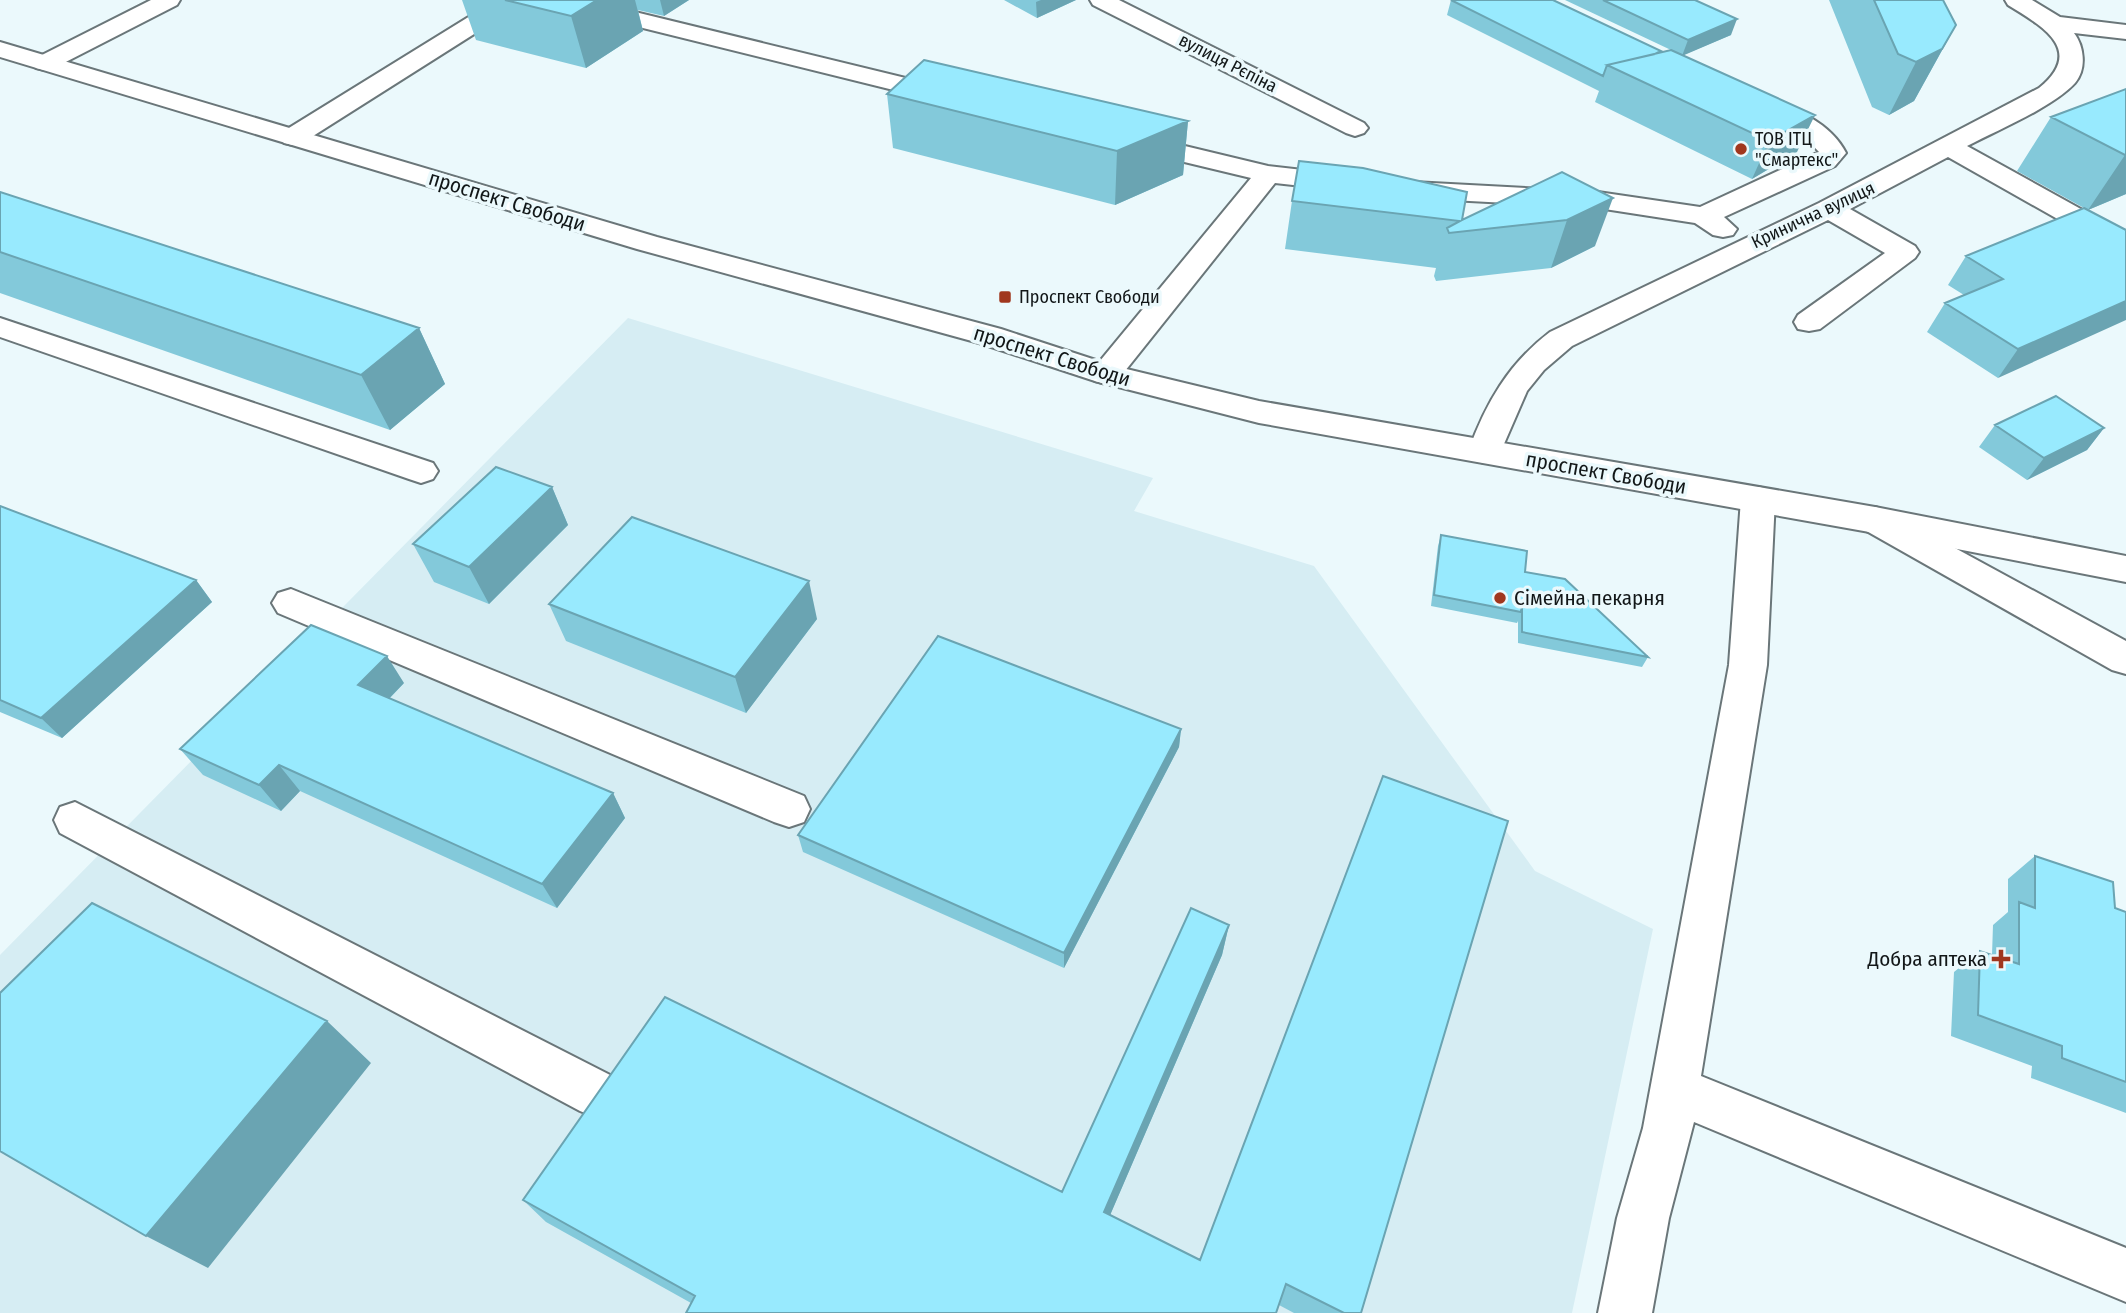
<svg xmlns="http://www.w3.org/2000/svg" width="2126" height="1313" font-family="'Fira Sans Condensed',sans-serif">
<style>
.built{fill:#d6edf3}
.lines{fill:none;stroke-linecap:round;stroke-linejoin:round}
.minor-casing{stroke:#6a7679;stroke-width:4}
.major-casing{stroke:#6a7679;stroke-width:4}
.minor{fill:#fff;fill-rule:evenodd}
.major{fill:#fff;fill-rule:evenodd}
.wall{fill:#83c9da}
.shaded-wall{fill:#6aa4b2}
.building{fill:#98eafe;stroke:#6aa4b2;stroke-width:2}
.poi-dot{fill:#a0371e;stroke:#ebf9fc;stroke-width:2.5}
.labels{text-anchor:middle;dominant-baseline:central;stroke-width:7;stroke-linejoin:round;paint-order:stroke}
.far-street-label{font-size:18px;fill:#121718;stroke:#ebf9fc}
.far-poi-label{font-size:18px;fill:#121718;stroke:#ebf9fc;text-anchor:start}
.street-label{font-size:21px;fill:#121718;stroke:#ebf9fc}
.poi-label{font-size:21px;fill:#121718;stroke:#ebf9fc;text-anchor:start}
</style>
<rect width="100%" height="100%" fill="#ebf9fc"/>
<path class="built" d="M628,318L1153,478L1134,511L1314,566L1535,871L1653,929L1572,1313H0V955Z"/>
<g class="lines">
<g class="minor-casing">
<path id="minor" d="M151,0H180L177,5L54,68L45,70L36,68L33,63L36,58Z
M496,0H523L520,5L302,143L293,145L284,143L280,137L284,131Z
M547,0H586L959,91L963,96L959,101L950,104L550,5Z
M1090,0H1119L1364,123L1368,128L1364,133L1355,136L1346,133L1093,5Z
M2005,0H2032L2060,17L2126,25V39L2074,33C2084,46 2087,69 2075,83C2053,107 1998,130 1967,146L2126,234V255L2116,252L1948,157L1850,209L1915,246L1919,252L1915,258L1820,329L1809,331L1798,329L1794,322L1798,315L1885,253L1828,220L1572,346L1544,370L1527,391L1497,460L1485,463L1473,460L1468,452C1486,403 1508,364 1550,332L1819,203L2039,88C2086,50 2042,26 2008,5Z
M1761,98C1793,106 1831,123 1846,153L1835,166L1724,217L1737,229L1733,235L1723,237L1713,235L1695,223L1598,208L1413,198L1403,196L1399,190L1403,184L1413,182L1598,192L1700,207L1819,152L1804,136L1752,111L1748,106L1752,101Z
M1135,134L1268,166L1347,175L1357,177L1361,183L1357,189L1347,191L1275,183L1117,381L1106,384L1095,381L1090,374L1095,367L1251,178L1126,148L1122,142L1126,136Z
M0,318L433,463L438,471L433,479L421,483L409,479L0,337Z
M1758,487L1770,490L1775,499L1767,665L1701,1076L2126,1248V1302L1694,1122L1669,1218L1652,1313H1598L1617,1218L1643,1128L1729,665L1741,499L1746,490Z
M1875,507L1887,511L2126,641V674L2112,670L1863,529L1857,520L1863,511Z
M291,589L804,796L810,809L804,822L789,827L774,822L278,613L272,603L278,593Z
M75,802L614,1077L621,1094L614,1111L597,1118L580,1111L60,833L54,820L60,807Z"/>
</g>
<g class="major-casing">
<path id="major" d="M0,42L657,237L1001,329L1114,366L1259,401L1875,507L2126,556V582L1875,533L1259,423L1095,381L979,343L637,249L0,57Z"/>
</g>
<use href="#minor" class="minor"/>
<use href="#major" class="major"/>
</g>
<path class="wall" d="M462,0H689L664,16L638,10L643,31L586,68L476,40Z
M1004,0H1076L1037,18Z
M1451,0L1660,52L1671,50L1565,0H1695L1731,35L1683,55L1797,152L1752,179L1595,102L1599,91L1447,15Z
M1829,0H1943L1956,25L1914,101L1889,115L1872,107Z
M2126,89V194L2088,210L2126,230L1998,378L1927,332L1945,303L1964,295L1948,285L1966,256L2084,208L2017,171L2051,117Z
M887,94L1188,121L1183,175L1115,205L893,148Z
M1562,172L1595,246L1551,268L1436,281L1434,276L1436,268L1285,249L1292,201L1462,220Z
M0,192L419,328L445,384L390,430L0,293Z
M1995,425L2104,428L2087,450L2027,480L1979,447Z
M552,487L568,525L489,604L434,582L413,544Z
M0,506L196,580L212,602L62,738L0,712Z
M1441,535L1525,572L1648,657L1642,667L1518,643V621L1517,623L1431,606L1438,546Z
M549,604L817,619L746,713L566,641Z
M404,683L389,699L613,793L625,818L557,908L300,791L281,811L203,775L180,749Z
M1181,729L1179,747L1064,968L803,852L798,835Z
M1383,776L1361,1313H1294L1279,1305L691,1303L546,1222L523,1200L1062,1192L1229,925L1222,955L1110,1215L1200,1260Z
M2035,856L2115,908L2126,912V1113L2031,1078L2032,1066L1951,1036L1954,972L1980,951L1992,955L1993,925L2008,912V879Z"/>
<path class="shaded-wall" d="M597,0H635L643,31L586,68L571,16Z
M660,0H689L664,16Z
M1041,0H1076L1037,18L1036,2Z
M1737,19L1731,35L1682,56L1688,40Z
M1956,25L1914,101L1889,115L1916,62Z
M1815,115L1797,152L1752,179L1769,141Z
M1188,121L1183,175L1115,205L1117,151Z
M2125,155H2126V194L2088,210Z
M1613,198L1595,246L1551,268L1567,220Z
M2126,301V320L1998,378L2018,349Z
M419,328L445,384L390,430L361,375Z
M2104,428L2087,450L2027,480L2044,458Z
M552,487L568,525L489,604L469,567Z
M196,580L212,602L62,738L41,718Z
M809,581L817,619L746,713L735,677Z
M387,656L404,683L376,712L358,685Z
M1181,729L1179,747L1064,968V953Z
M279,765L300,791L281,811L259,785Z
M613,793L625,818L557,908L542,884Z
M1229,925L1222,955L1102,1234L1104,1212Z
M327,1021L371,1063L208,1268L146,1236Z"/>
<path class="building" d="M505,0H597L571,16Z
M1451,0H1553L1661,51L1655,54L1607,65L1603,76Z
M1603,0H1695L1737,19L1688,40Z
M1874,0H1943L1956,25L1942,49L1916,62L1898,54Z
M1671,50L1815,115L1769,141L1607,65Z
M924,60L1188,121L1117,151L887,94Z
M2126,89V155H2125L2051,117Z
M1299,161L1363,168L1467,192L1462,220L1562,172L1613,198L1567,220L1449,233L1447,228L1460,221L1292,201Z
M0,192L419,328L361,375L0,252Z
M2084,208L2126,230V301L2018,349L1945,303L2003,279L1966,256Z
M2056,396L2104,428L2044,458L1995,425Z
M496,467L552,487L469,567L413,544Z
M0,506L196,580L41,718L0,700Z
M632,517L809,581L735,677L549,604Z
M1441,535L1527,551L1525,572L1565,579L1648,657L1522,632V604L1521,612L1434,595Z
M311,625L387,656L358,685L613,793L542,884L279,765L259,785L180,749Z
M938,636L1181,729L1064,953L798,835Z
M1383,776L1508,821L1361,1313H1344L1286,1284L1276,1313H686L695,1296L523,1200L665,997L1062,1192L1191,908L1229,925L1104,1212L1200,1260Z
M2035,856L2113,882L2115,908L2126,912V1082L2062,1058V1046L1978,1015L1980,951L2019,964V902L2035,908Z
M92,903L327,1021L146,1236L0,1151V993Z"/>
<g class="poi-dot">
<circle cx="1741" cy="149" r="7"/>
<rect x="998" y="290" width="14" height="14" rx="3.5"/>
<circle cx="1500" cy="598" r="7"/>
<path d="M1997.5 948.5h7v7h7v7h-7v7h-7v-7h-7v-7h7z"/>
</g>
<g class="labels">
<g class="far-street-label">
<text transform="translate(1228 63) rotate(27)">вулиця Рєпіна</text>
<text transform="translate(1813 215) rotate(-25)">Кринична вулиця</text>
</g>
<g class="far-poi-label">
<text x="1755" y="139">ТОВ ІТЦ<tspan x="1755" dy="21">"Смартекс"</tspan></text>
<text x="1019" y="297">Проспект Свободи</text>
</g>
<g class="street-label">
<text transform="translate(507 201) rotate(17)">проспект Свободи</text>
<text transform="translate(1052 356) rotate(17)">проспект Свободи</text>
<text transform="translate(1606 473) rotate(10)">проспект Свободи</text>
</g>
<g class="poi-label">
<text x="1514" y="598">Сімейна пекарня</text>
<text x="1987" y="959" text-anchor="end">Добра аптека</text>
</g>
</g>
</svg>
